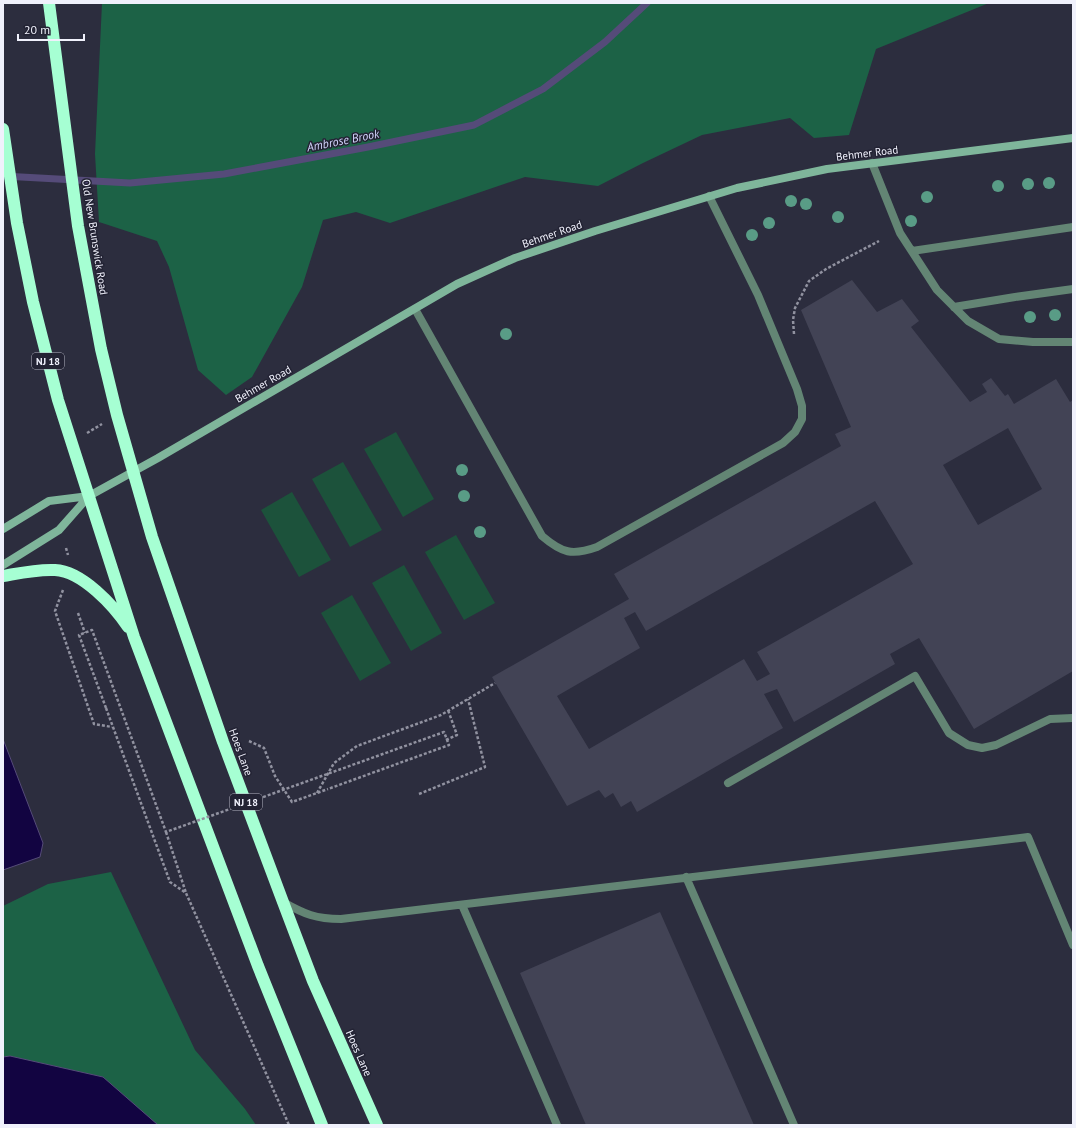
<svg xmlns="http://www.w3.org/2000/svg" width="1076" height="1128" font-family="'PT Sans',sans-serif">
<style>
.green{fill:#1c523b}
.forest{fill:#1c6246}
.water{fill:#120441;stroke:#554b79}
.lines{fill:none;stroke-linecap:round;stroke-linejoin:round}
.stream{stroke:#554b79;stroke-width:7}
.building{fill:#424355;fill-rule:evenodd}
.path{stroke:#9192a0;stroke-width:2.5;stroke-dasharray:3 2;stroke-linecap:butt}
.lane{stroke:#638574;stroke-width:8}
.secondary{stroke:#7fb69b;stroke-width:8}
.highway{stroke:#a6ffd3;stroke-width:12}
.path-bridge{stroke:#9192a0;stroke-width:2.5;stroke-dasharray:3 2;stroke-linecap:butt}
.tree{fill:#599c86}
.labels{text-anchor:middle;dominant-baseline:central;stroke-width:3;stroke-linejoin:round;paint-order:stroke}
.shield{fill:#232334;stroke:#b2b3c0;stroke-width:1}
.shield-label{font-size:10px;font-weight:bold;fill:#f0f1fc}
.street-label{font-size:11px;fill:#f0f1fc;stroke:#232334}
.water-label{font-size:12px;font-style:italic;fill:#d4d6fe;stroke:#232334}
</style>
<rect width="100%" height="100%" fill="#2c2d3e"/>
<path class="green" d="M396,432L434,499L403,517L364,449Z
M343,462L382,530L350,547L312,479Z
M292,492L331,560L299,577L261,510Z
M456,535L495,603L464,620L425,552Z
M404,565L442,633L411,651L372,583Z
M352,595L391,663L360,681L321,613Z"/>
<path class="forest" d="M102,3H989L876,49L849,135L814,138L790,118L702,135L643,163L598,186L525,177L390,223L356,212L323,220L302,287L252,377L226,395L198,370L169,267L157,241L99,222L95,154Z
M111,872L195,1050L245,1109L256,1125H158L10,1056L3,1057V906L48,884Z"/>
<path class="water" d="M3,739L43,843L40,857L3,870Z
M10,1056L103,1077L158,1125H3V1057Z"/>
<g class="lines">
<path class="stream" d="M3,176L130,183L224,174L368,147L474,125L543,89L605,42L647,3"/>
</g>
<path class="building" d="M852,280L877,312L902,299L919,321L911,327L970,402L987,392L982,384L991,378L1005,396L1008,394L1014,404L1056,379L1070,402L1073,400V671L974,729L919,638L890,654L895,664L794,722L777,689L764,694L783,728L637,812L631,801L621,807L613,793L605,798L599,790L567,806L492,677L629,599L614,574L841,446L835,434L851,427L801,310ZM1008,428L1042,489L978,525L943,465ZM875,501L913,564L757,652L770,674L757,681L744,659L589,749L557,696L640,648L624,618L635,612L646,631Z
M660,912L754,1125H586L520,973Z"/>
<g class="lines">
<path class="path" d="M794,334L793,320L795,308L809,281L826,269L879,241
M87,433L102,424
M66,548L68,555
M63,590L55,611L94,724L112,727
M78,613L85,633
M106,708L170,882L186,893L289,1125
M446,740L457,735L448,710
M249,741L264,748L275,776L292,802L328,789
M317,793L334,763L357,746L441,715L495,683
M419,794L485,767L468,699
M166,832L186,893"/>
<path class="lane" d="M872,163L900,233L937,290L968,321L999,339L1033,342H1073
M912,251L1073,227
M954,307L1015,297L1073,289
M415,309L542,536C562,553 572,556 597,547L783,443L795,432L802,419V406L797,389L758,295L709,196
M728,783L915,676L949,733L968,745L982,748L996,745L1050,719L1073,718
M686,877L794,1125
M283,902C304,914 316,919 341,919L1028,837L1073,945
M462,905L557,1125"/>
<path class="secondary" d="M3,529L49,501L89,496
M3,565L59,530L89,496L158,458L457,284L515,258L595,231L737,188L827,169L1073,138"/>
<path class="highway" d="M49,3L78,226L101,349L117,415L152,537L223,742L283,902L313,981L377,1125
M3,129L17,223L33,302L58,400L134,637L258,966L322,1125
M3,576C20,573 37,569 55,570C82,571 114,606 128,627"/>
<path class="path-bridge" d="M106,708L79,635L92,630L166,832L444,732L449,745L328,789"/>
</g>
<g class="tree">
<circle cx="1049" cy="183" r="6"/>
<circle cx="1028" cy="184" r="6"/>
<circle cx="998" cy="186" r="6"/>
<circle cx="927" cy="197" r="6"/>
<circle cx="791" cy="201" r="6"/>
<circle cx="806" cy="204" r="6"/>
<circle cx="838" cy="217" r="6"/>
<circle cx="911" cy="221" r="6"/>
<circle cx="769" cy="223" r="6"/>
<circle cx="752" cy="235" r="6"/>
<circle cx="1055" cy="315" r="6"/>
<circle cx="1030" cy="317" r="6"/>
<circle cx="506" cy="334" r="6"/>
<circle cx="462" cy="470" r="6"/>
<circle cx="464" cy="496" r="6"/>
<circle cx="480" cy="532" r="6"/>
</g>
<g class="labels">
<g class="shield">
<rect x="32" y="353" width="32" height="16" rx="3"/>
<rect x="230" y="794" width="32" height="16" rx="3"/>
</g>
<g class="shield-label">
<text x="48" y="361">NJ 18</text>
<text x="246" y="802">NJ 18</text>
</g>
<g class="street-label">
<text transform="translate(867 153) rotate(-7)">Behmer Road</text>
<text transform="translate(552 234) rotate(-19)">Behmer Road</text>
<text transform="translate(95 237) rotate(81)">Old New Brunswick Road</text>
<text transform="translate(263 384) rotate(-30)">Behmer Road</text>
<text transform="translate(241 752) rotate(70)">Hoes Lane</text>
<text transform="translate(359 1053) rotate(66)">Hoes Lane</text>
</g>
<g class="water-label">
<text transform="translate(343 140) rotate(-11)">Ambrose Brook</text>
</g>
</g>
<rect width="1076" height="1128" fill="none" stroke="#f0f1fc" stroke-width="8"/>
<path d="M18 34v6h66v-6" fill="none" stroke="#f0f1fc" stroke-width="2"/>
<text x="24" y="34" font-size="12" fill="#f0f1fc" stroke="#232334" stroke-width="3" paint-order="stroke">20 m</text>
</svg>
